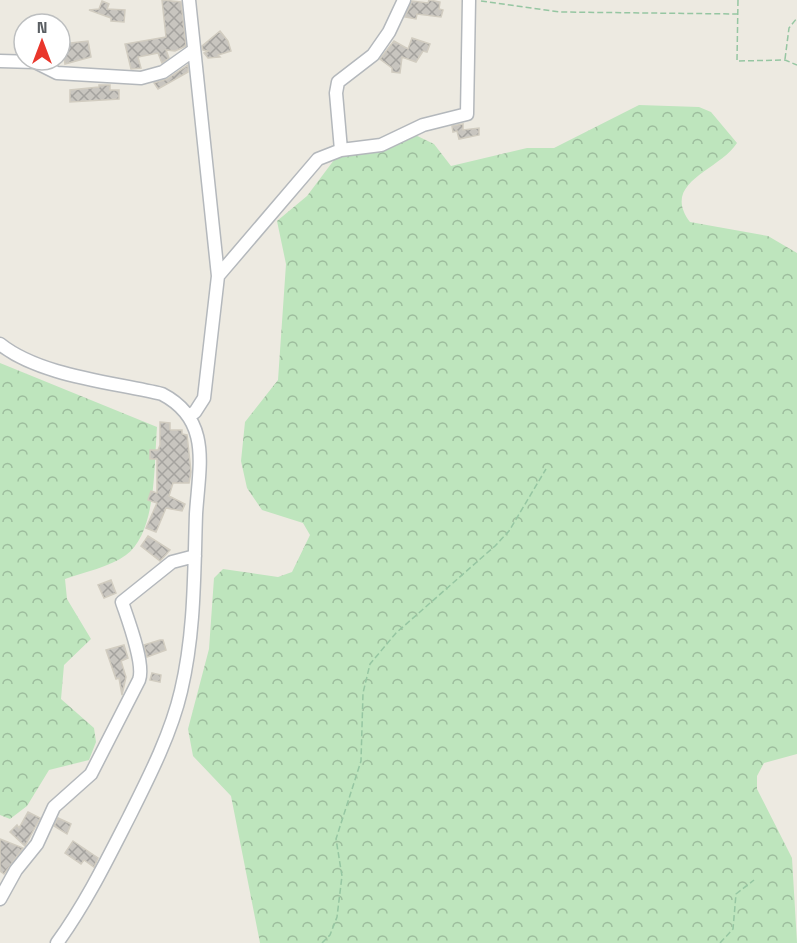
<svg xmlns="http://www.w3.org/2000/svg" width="797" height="943" font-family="'Space Grotesk',sans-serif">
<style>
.forest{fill:url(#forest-crowns)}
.building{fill:url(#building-cross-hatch);stroke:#d1ccc0;stroke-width:1.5}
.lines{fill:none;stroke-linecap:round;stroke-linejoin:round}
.minor-casing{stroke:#b4b8bc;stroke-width:15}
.path{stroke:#96c6a2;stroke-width:1.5;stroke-dasharray:6 3;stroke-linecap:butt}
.minor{stroke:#fff;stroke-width:12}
</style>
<defs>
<pattern id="forest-crowns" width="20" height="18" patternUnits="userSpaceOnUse" patternTransform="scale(1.5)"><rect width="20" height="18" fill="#bee5bd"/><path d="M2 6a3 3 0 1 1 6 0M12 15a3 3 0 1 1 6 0" fill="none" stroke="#9dbd9d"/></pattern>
<pattern id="building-cross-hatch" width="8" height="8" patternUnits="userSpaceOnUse" patternTransform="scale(1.5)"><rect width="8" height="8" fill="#c8c5bf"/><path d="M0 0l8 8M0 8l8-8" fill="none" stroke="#a5a39f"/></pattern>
</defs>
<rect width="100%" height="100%" fill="#edeae1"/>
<path class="forest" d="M639,105L699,107L711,112L737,143C719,171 660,182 690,222L768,236L797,253V754L764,763L757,776V789L792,858L797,943H260L231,796L193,756L188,729L209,649L214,578L223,569L278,577L292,572L310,535L303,523L262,510L247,488L241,461L245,422L278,380L286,264L277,221L307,196L334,160L355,146L409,132L434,144L451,166L527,148H554Z
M0,363L157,427C154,463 157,533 126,555C110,567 84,572 65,579L67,599L91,639L64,665L61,699L94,728L96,742L89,760L49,770L27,806L10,819L0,815Z"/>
<path class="building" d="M162,0L181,2L186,46L175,51L166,50L169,58L162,63L158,53L138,57L141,68L131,69L125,44L166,37Z
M429,0L440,2L439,9L443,10L441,17L417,14L416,19L405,17L412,1L428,3Z
M102,1L109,4L107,9L125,10L124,22L111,21V18L89,10L99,9Z
M220,31L228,41L231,51L218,55L220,57L208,58L204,53L208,51L203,50L202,46Z
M412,38L430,44L427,52L423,51L416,62L402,57L400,73L392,72V68L380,59L394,41L408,49Z
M88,41L91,57L65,64L62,44Z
M188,65V72L158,89L154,83L167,79Z
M99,85H110V90H119V99L70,102V90L99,87Z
M463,124V130L479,128V135L459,139L457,131L453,132L452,126Z
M160,422L170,423V430H182V434L187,435L191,472L189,483H173L169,496L185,504L182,511L166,508L156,532L146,528L157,503L148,500L151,491L157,493V459H150V450H158L160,445Z
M148,536L170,550L160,561L141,546Z
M111,580L116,593L104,598L98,585Z
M160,640H163L166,650L147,657L144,645Z
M124,645L128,658L121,661L126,677L122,695L119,678L116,679L106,650Z
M152,673L161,675L160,682L150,680Z
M28,812L40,818L25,846L10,832L17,825L19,828Z
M58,818L71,824L67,834L54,826Z
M0,839L23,848L4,874L0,871Z
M73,841L98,858L94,867L84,860L81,864L65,853Z"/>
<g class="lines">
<g class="minor-casing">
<path id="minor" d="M189,0L218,276L204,398L195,412L190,415
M0,61L35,62L57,73L141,78L163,72L194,50
M341,150L336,93L338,82L373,55L389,32L404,0
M218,276L318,159L341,150L381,145L423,125L467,114L469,0
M0,344C40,376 112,382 162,394C212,420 199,466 196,514C194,573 195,632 181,691C171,734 149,777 129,817C107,860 86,903 57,943
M0,899L16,870L37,844L54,807L91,774L139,680C145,664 128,620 122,602L172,562L195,556"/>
</g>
<path class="path" d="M738,0L737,61L785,60L797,65
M481,1L560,12L737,14
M785,59L789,28L797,18
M322,943L330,935L337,917L342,876L336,839L361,761L363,693L370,664L396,633L495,546L509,531L546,469
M720,943L733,929L736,894L754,880"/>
<use href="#minor" class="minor"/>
</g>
<g transform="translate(42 42)"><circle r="28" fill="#ffffff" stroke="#bdbfc0" stroke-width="1.5"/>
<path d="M0-4.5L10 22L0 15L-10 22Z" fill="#e9362b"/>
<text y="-9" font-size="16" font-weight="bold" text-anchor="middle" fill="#5a5e62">N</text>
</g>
</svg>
